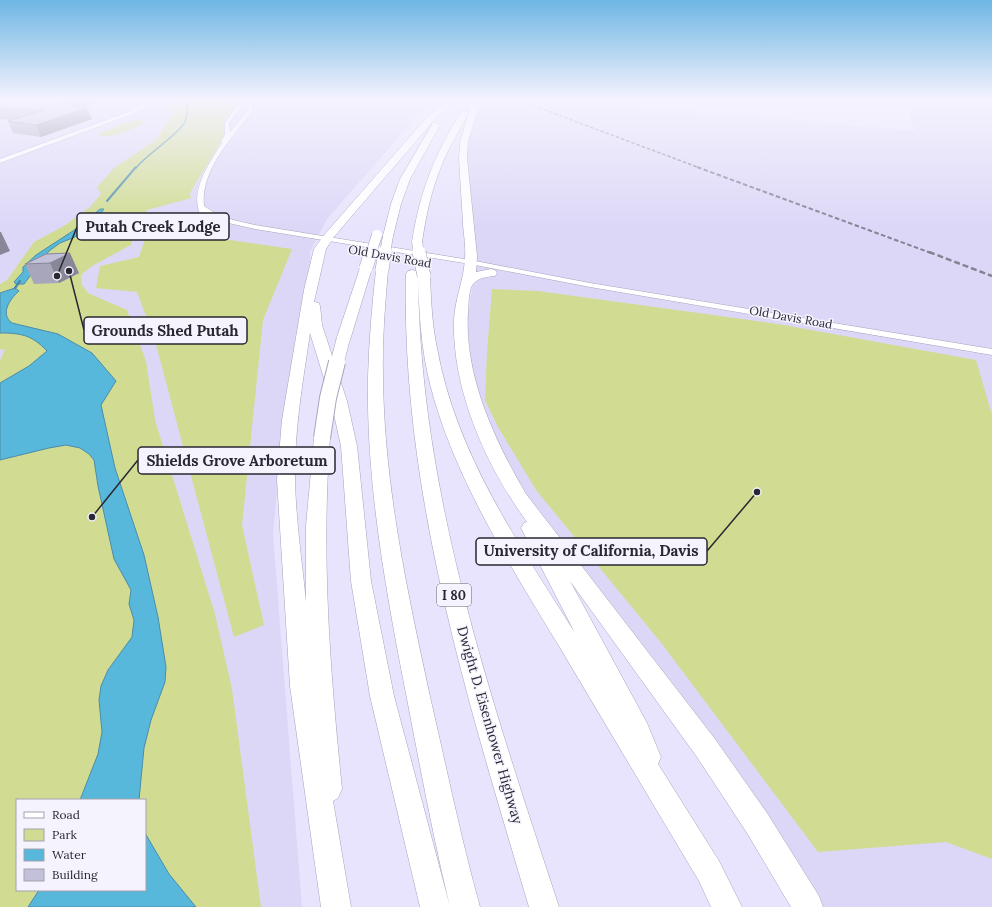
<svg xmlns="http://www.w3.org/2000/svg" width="992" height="907" font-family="Lora,serif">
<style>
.built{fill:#dcd7f7;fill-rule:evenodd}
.green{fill:#d1dc92;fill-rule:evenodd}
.water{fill:#58b8db;stroke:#4a8ca8}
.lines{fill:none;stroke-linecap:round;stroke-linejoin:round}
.stream-far2{stroke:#4a8ca8;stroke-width:1.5}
.stream-far1{stroke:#4a8ca8;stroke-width:2}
.stream{stroke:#4a8ca8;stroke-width:2.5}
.minor-casing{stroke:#a6a3bb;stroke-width:1}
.highway-casing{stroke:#a6a3bb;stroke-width:1}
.minor{fill:#fff;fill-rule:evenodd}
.highway{fill:#fff;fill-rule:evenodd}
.rail-far2{stroke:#858293;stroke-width:1.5;stroke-dasharray:3.5 2;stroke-linecap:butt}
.rail-far1{stroke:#858293;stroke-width:2;stroke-dasharray:4.5 2.5;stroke-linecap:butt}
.rail{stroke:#858293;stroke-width:2.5;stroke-dasharray:6 3;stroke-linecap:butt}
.highway-bridge-far2-casing{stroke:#a6a3bb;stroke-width:11;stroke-linecap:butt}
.highway-bridge-far1-casing{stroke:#a6a3bb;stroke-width:14;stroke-linecap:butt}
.highway-bridge-casing{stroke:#a6a3bb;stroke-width:18;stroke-linecap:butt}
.highway-bridge-far2{stroke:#fff;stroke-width:10}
.highway-bridge-far1{stroke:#fff;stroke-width:13}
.highway-bridge{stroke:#fff;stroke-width:16}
.wall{fill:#a8a6bb}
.shaded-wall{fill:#888798}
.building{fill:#c3c1d9;stroke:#888798}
.labels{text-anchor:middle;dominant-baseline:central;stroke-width:3;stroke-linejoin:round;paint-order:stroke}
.far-street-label{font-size:12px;fill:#292731;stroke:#f5f3fe}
.shield{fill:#f5f3fe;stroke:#66646e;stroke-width:1}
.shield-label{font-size:13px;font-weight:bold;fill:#292731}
.street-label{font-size:14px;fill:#292731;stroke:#f5f3fe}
.leader{fill:none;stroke:#292731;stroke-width:1.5}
.callout-dot{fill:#292731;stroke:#f5f3fe;stroke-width:1.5}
.callout{fill:#f5f3fe;stroke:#292731;stroke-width:1.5}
.callout-label{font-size:15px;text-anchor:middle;font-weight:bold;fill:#292731}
</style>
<rect width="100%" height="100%" fill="#e8e4fd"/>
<path class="built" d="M0,100H430L427,105L327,219L310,252L311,283L281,445L273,535L302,907H0ZM17,800H145V890H17Z
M481,100H562L915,131L905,100H992V907H822L532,510L490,430L477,392L468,353L467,320L473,283L474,221L470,199L466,146L475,115L479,108Z"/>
<path class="green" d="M170,100H240L224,120V133L221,141L190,193L191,198L147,210L134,233L131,245L92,266L81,275L82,285L88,293L127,310L146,361L155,420L215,614L232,689L261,907H0V360L5,350L0,349V284L7,280L34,242L64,226L90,207L101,194L97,187L114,168L156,140L173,112H167L170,104ZM17,800H145V890H17Z
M139,120L144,121L145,123C135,128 108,141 98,134L127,122Z
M172,215L185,237L216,238L292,249L263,320L242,525L264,625L234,637L155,341L137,292L96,288L100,266L139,257L151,221Z
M492,289L538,291L778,324L976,360L992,415V859L946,842L818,852L662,644L536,490L498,427L485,400L487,352Z"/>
<path class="water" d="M100,209H104L99,216L75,237L60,243L49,251L24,284H16L14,282L23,272V267L36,255L79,227Z
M15,288L19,291C9,300 0,314 12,323L58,334L92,353L116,381L101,405L115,468L144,555L158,617L166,667L165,682L151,720L144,748L139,800H80L98,754L102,732L99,700L101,686L108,670L132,637L134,620L129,604L131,590L114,559L98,486L94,460L89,454L80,448L66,445L49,448L0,460V383L29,366L47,351C32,335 21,333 0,333V293Z
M145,833L169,874L196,907H28L39,890H145Z"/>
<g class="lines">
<path class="stream-far2" d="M136,168C146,155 180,133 185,122C188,116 187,106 188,100"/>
<path class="stream-far1" d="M107,201L136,167"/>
<path class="stream" d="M15,288L20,281"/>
<g class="minor-casing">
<path id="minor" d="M149,100H154L135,113L0,163V159L131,111Z
M241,100H245V102L229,123L230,132L249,110L246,104L250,100H254L250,104L253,110C233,137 200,170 204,206C220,218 237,221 255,225L470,260L590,283L992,349V355L590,287L470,264L255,229L224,222L205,213L200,214C190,191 209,163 222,143L221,142L225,134V123Z"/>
</g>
<g class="highway-casing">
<path id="highway" d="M469,100L471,101L478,108L468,142L467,158L477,256L476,272L491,269L495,270L497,273L495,276C487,277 479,277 473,284C468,291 469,303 468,311C464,376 494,439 526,494L715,739L767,813L819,896L823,907H791L747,833L697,757L570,581L647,723L661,757L658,764L719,861L742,907H711L699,881C653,804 607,727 562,651C511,566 455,481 430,384C421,348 419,312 418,276L420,273H428L430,276C431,300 432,324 437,348C456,454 519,544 575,633L521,528L524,523L527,522C486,466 452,390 454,320C455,298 464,280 465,258C466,247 464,236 463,225C462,202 460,180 459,158L460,142L470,108L465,102Z
M448,101L452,103L450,104L434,120L333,238L326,249L314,302L319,303L320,306L322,325L347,401L357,446L371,581L394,696L450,907H420L370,696L351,581L341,446L331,401L310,333C303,381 294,431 295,481C296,521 302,562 306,602V526L314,438L316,434L322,433L328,434L330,438C321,557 330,670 342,789L338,798L333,801L351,907H321L290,686L277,480L282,420L304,290L314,249L325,234L428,116Z
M461,112H467L468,114C459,132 448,148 441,167C431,191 426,216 422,242L417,245L413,244L412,242C420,192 434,155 461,112Z
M433,123H436L440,125L410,179L401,204L393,236L392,238H384L383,236L391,204L400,179Z
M366,264L370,266L372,268L350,340L348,343L343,344L338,343L336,340L360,268L362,266Z
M382,266L386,267L388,270C385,306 382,341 383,377C384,486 408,595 431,701C447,770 461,839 480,907H450C434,840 421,772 408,704C387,597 366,486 368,377C369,341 372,306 376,270L378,267Z
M412,270L416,271L418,274C419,492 492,702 559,907H529C468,701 401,491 406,274L408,271Z"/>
</g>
<use href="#minor" class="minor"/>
<use href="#highway" class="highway"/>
<path class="rail-far2" d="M518,100L700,168"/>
<path class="rail-far1" d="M697,167L931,253"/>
<path class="rail" d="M929,252L992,276"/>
<g class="highway-bridge-far2-casing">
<path id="highway-bridge-far2" d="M417,242L419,253
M371,253L377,235
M385,253L388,236"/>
</g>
<g class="highway-bridge-far1-casing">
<path id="highway-bridge-far1" d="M419,252L424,276
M366,268L371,252
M382,270L385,252
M337,363L343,340"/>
</g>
<g class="highway-bridge-casing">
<path id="highway-bridge" d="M322,438L328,398L337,362"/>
</g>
<use href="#highway-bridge-far2" class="highway-bridge-far2"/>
<use href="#highway-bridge-far1" class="highway-bridge-far1"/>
<use href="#highway-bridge" class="highway-bridge"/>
</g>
<path class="wall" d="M0,100L87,108L92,119L41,137L13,133L8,121L11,120L0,119Z
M46,254L79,273L59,283L34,284L25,264Z"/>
<path class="shaded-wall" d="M65,100H105L62,114L57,102Z
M87,108L92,119L41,137L36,125Z
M0,232H1L10,251L0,255Z
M70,253L79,273L59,283L50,263Z"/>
<path class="building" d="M0,100H65L57,102L87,108L36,125L8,121L43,110L0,108Z
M70,253L50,263L25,264L46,254Z"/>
<linearGradient id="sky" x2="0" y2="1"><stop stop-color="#6eb6e3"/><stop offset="0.44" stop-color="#f5f3fe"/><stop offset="1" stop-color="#f5f3fe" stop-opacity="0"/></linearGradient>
<rect width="992" height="227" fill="url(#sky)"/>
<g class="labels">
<g class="far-street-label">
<text transform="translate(390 256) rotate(10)">Old Davis Road</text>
<text transform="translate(791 317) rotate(10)">Old Davis Road</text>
</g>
<rect class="shield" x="437" y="584" width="34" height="22" rx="3"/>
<g class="shield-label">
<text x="454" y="595">I 80</text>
</g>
<g class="street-label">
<text transform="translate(490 725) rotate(74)">Dwight D. Eisenhower Highway</text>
</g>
</g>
<path class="leader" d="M57 276L77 227M69 271L84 330M92 517L138 460M757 492L707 551"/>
<g class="callout-dot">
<circle cx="57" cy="276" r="4"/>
<circle cx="69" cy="271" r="4"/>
<circle cx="92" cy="517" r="4"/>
<circle cx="757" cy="492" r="4"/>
</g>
<g class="callout">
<rect x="77" y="213" width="152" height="27" rx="4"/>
<rect x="84" y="317" width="163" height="27" rx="4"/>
<rect x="138" y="447" width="197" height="27" rx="4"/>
<rect x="476" y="538" width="231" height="27" rx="4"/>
</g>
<g class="callout-label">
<text x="153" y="232">Putah Creek Lodge</text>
<text x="165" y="336">Grounds Shed Putah</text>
<text x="237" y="466">Shields Grove Arboretum</text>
<text x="591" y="556">University of California, Davis</text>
</g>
<rect x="16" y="799" width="130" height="92" fill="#f5f3fe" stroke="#a3a1ac"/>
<rect x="24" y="812" width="20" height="6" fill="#ffffff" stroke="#a3a1ac"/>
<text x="52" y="819" font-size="12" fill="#292731">Road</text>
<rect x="24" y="829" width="20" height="12" fill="#d1dc92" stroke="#a3a1ac"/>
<text x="52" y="839" font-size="12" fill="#292731">Park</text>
<rect x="24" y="849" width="20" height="12" fill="#58b8db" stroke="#a3a1ac"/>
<text x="52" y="859" font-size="12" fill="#292731">Water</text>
<rect x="24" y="869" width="20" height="12" fill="#c3c1d9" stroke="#a3a1ac"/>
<text x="52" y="879" font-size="12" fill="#292731">Building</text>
</svg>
